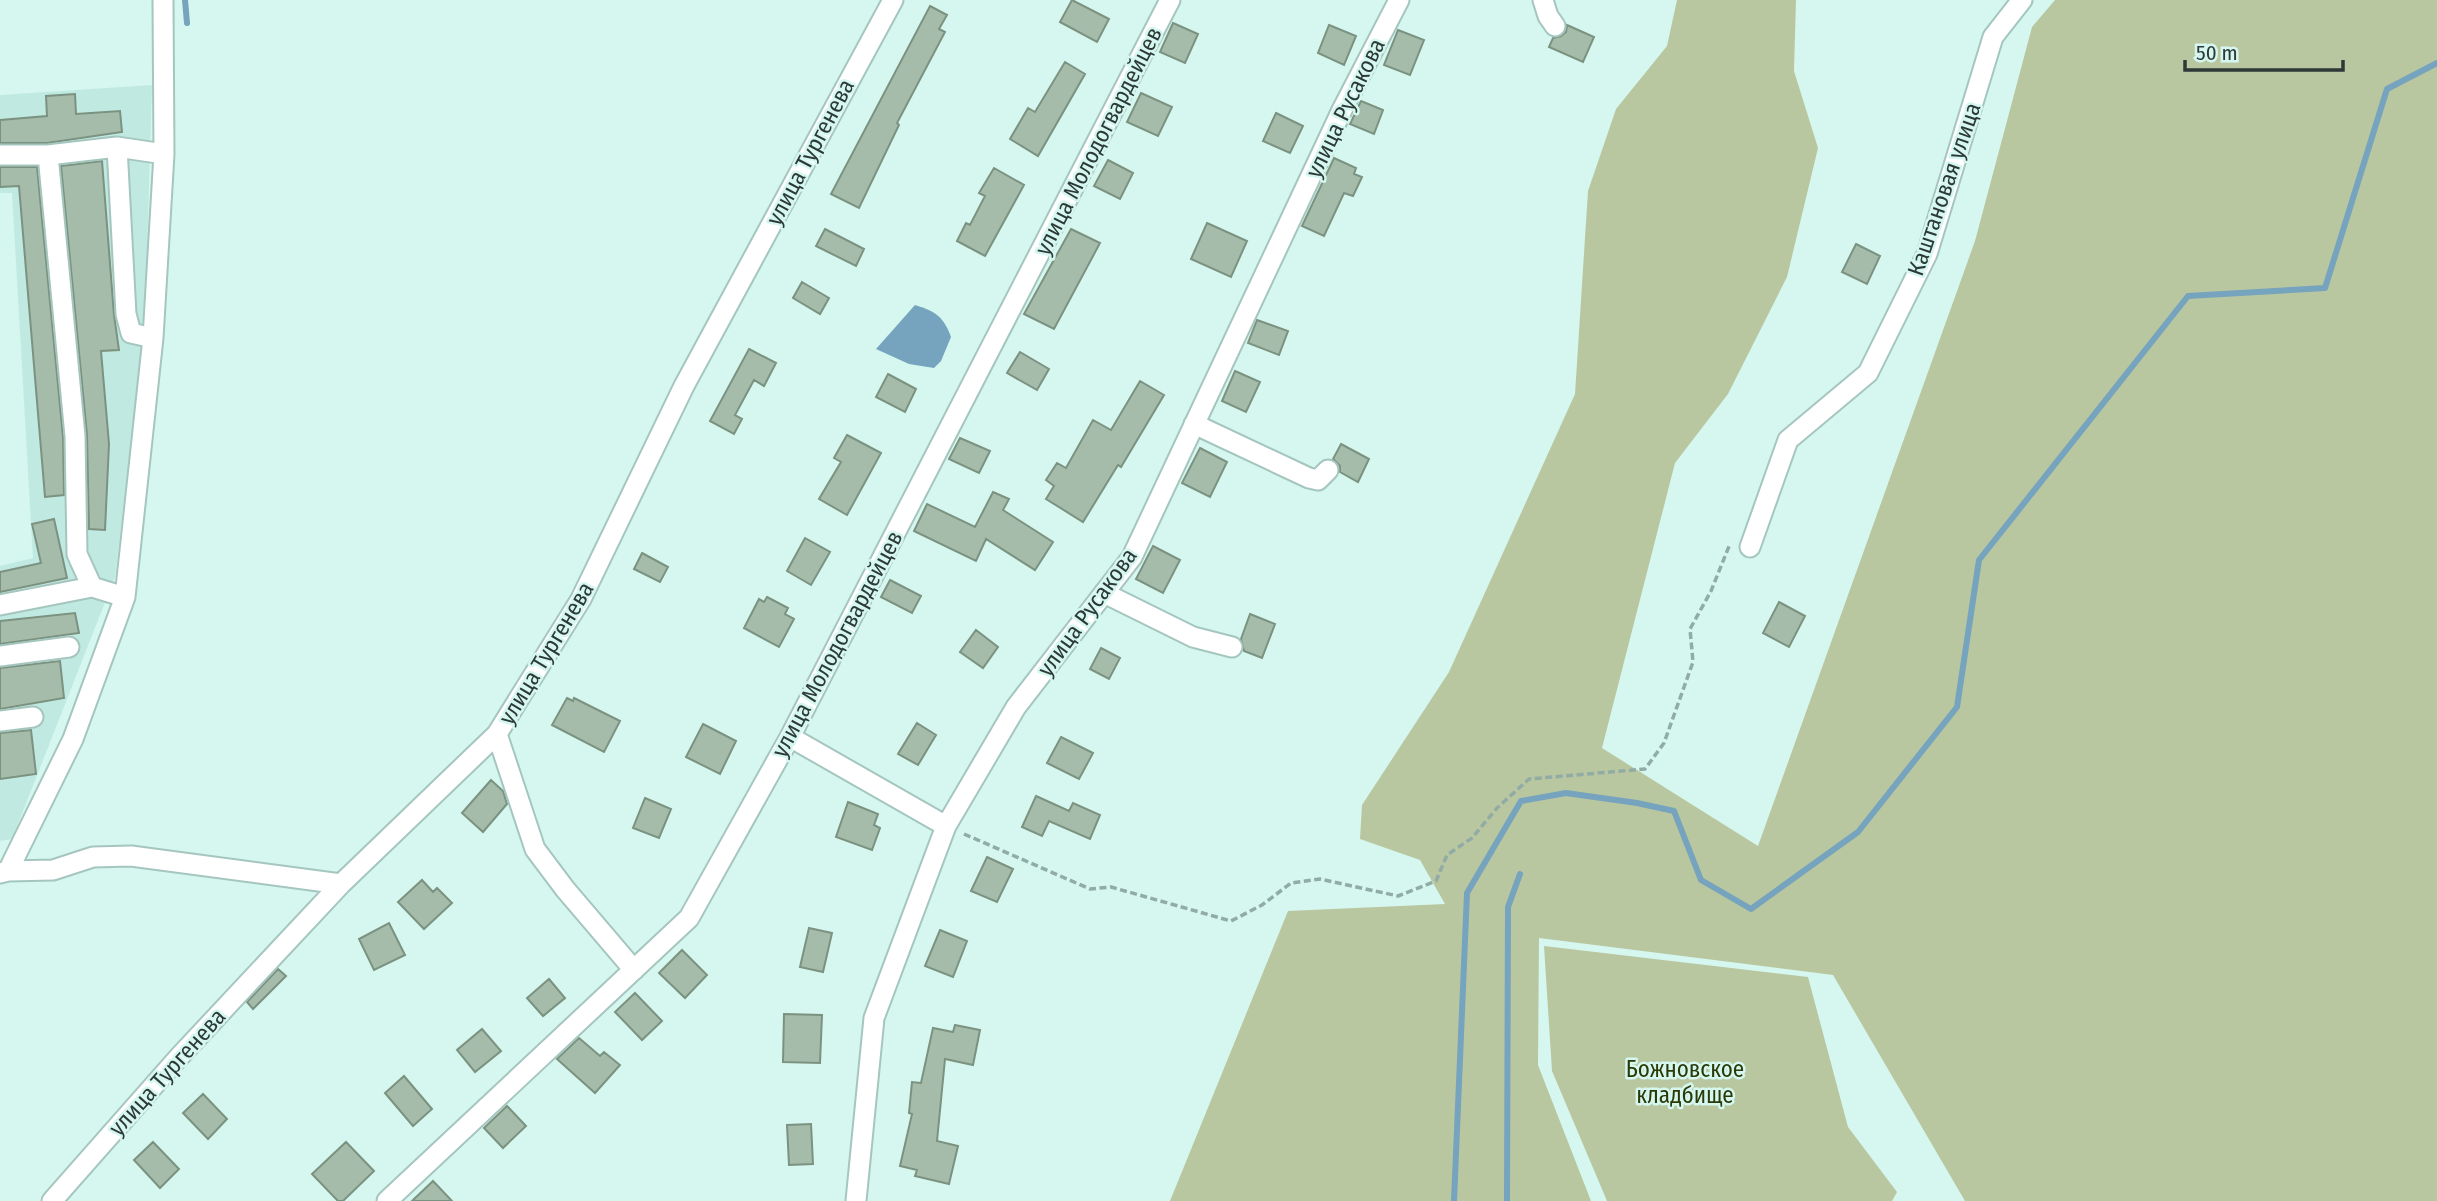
<svg xmlns="http://www.w3.org/2000/svg" width="2437" height="1201" font-family="'Fira Sans Condensed',sans-serif">
<style>
.built{fill:#c0eae1}
.green{fill:#b9c7a1}
.water{fill:#76a3bd}
.lines{fill:none;stroke-linecap:round;stroke-linejoin:round}
.stream{stroke:#76a3bd;stroke-width:6}
.building{fill:#a5bcaa;stroke:#7b9280;stroke-width:2}
.minor-casing{stroke:#a5c6be;stroke-width:23}
.path{stroke:#91aba5;stroke-width:3.5;stroke-dasharray:7 3.5;stroke-linecap:butt}
.minor{stroke:#fff;stroke-width:19}
.labels{text-anchor:middle;dominant-baseline:central;stroke-width:5;stroke-linejoin:round;paint-order:stroke}
.street-label{font-size:23px;fill:#2c3936;stroke:#d5f7ef}
.park-label{font-size:23px;fill:#2b3906;stroke:#d5f7ef}
</style>
<rect width="100%" height="100%" fill="#d5f7ef"/>
<path class="built" d="M152,85L145,325L115,577L12,839L0,841V566L33,558L12,193H0V95Z"/>
<path class="green" d="M1677,0H1796L1794,71L1818,148L1787,277L1728,394L1675,463L1602,748L1758,846L1975,241L2032,27L2055,0H2437V1201H1965L1833,975L1539,938L1538,1065L1591,1201H1170L1288,911L1445,904L1420,860L1360,839L1362,805L1449,672L1575,394L1588,191L1616,109L1667,46Z
M1544,946L1808,977L1848,1127L1897,1192L1892,1201H1607L1552,1071Z"/>
<path class="water" d="M915,305C935,311 944,317 951,337L941,361L934,368L909,364L876,349Z"/>
<g class="lines">
<path class="stream" d="M185,0L187,23
M1454,1201L1467,893L1521,801L1566,793L1637,803L1674,811L1701,880L1751,909L1858,832L1957,707L1979,560L2188,296L2325,288L2387,89L2437,63
M1507,1201L1508,907L1520,874"/>
</g>
<path class="building" d="M1072,0L1109,19L1097,42L1060,22Z
M930,6L947,15L939,29L945,32L897,123L899,125L859,208L831,194Z
M1173,23L1198,34L1185,63L1160,52Z
M1329,25L1356,36L1344,65L1318,53Z
M1567,25L1594,37L1583,62L1549,47L1553,38L1561,36L1566,32Z
M1398,30L1424,40L1410,75L1384,65Z
M1065,62L1085,74L1038,156L1010,139L1028,108L1035,112Z
M1141,93L1172,107L1158,136L1127,122Z
M75,94L76,114L120,111L122,132L47,143H0V120L47,116L46,96Z
M1361,101L1383,110L1374,134L1350,124Z
M1276,113L1303,126L1290,153L1263,141Z
M1334,158L1356,168L1354,174L1362,177L1353,196L1344,193L1324,236L1302,226Z
M1108,160L1133,173L1120,199L1094,186Z
M102,161L114,315L119,350L101,351L109,444L105,530L89,529L87,435L61,166Z
M0,167H37L63,437L64,495L45,497L19,186L0,187Z
M994,168L1024,185L985,256L957,241L966,223L970,225L985,196L979,193Z
M1207,223L1247,241L1231,277L1191,259Z
M825,229L864,249L856,266L816,246Z
M1071,229L1100,243L1054,329L1024,314Z
M1856,244L1880,256L1867,284L1842,272Z
M802,282L829,298L820,314L793,298Z
M1257,320L1288,331L1279,355L1248,343Z
M749,349L776,363L764,386L754,380L735,415L742,419L734,434L710,421Z
M1020,352L1049,369L1037,390L1007,373Z
M1235,371L1260,382L1246,412L1222,401Z
M888,374L916,389L905,412L876,397Z
M1140,381L1164,395L1121,467L1118,465L1083,522L1046,499L1054,486L1046,480L1057,463L1066,468L1093,420L1111,430Z
M847,435L881,453L847,515L819,499L841,462L834,458Z
M960,438L990,451L979,473L949,459Z
M1341,444L1369,459L1358,482L1340,472V466L1333,459Z
M1200,448L1227,462L1210,497L1182,483Z
M993,492L1009,499L1003,510L1053,542L1035,570L986,539L976,561L914,531L927,504L975,527Z
M54,519L67,578L0,592V572L41,563L32,524Z
M805,538L830,552L811,585L787,571Z
M1153,546L1180,560L1163,593L1136,579Z
M642,553L668,567L660,582L634,569Z
M890,580L921,596L912,613L881,597Z
M767,597L788,608L785,614L794,619L779,647L744,628L759,599L764,602Z
M1779,602L1805,616L1789,647L1763,633Z
M75,613L79,633L0,644V621Z
M1250,614L1275,624L1262,658L1244,651L1241,639Z
M976,630L998,647L983,668L960,652Z
M1101,648L1120,658L1109,679L1090,669Z
M60,661L64,698L0,709V668Z
M567,698L573,701L574,698L620,721L604,752L552,725Z
M917,723L936,735L918,765L898,754Z
M703,724L736,741L720,774L686,757Z
M31,730L36,774L0,779V733Z
M1061,737L1093,753L1079,779L1047,763Z
M491,780L503,791L507,804L483,832L462,813Z
M1036,796L1069,811L1073,803L1100,815L1090,839L1049,821L1042,836L1022,827Z
M645,798L671,809L659,838L633,828Z
M848,802L878,814L874,825L880,828L872,850L836,837Z
M987,857L1013,869L997,902L971,891Z
M422,880L433,892L437,888L452,903L424,929L398,902Z
M389,923L405,955L374,970L359,939Z
M809,928L832,933L823,972L800,967Z
M940,930L967,941L953,977L925,966Z
M682,950L707,975L685,998L659,973Z
M278,969L286,976L253,1009L247,1002Z
M549,979L565,998L543,1016L527,998Z
M635,993L662,1021L642,1040L615,1012Z
M784,1014L822,1015L820,1063L783,1062Z
M955,1025L980,1030L973,1065L945,1059L937,1141L958,1146L949,1184L915,1176L917,1170L900,1166L912,1114L909,1113L912,1082L921,1083L933,1028L953,1032Z
M482,1029L501,1051L475,1072L457,1050Z
M579,1038L600,1056L604,1052L620,1065L595,1093L557,1059Z
M404,1076L432,1109L413,1126L385,1093Z
M203,1094L227,1119L208,1139L183,1113Z
M507,1106L526,1126L503,1148L484,1128Z
M811,1124L813,1164L789,1165L787,1125Z
M153,1142L179,1169L160,1188L134,1160Z
M346,1142L374,1171L343,1201H338L312,1174Z
M433,1181L452,1201H412Z"/>
<g class="lines">
<g class="minor-casing">
<path id="minor" d="M1543,0L1548,16L1555,26
M117,147L126,314L131,333L153,338
M0,155H48L117,147L164,154
M48,155L75,436L77,554L92,587
M1194,424L1309,478L1318,480L1328,470
M1750,547L1788,440L1868,373L1927,254L1993,37L2022,0
M1104,593L1193,637L1232,647
M0,605L92,587L125,597
M0,656L69,647
M0,721L33,717
M497,734L535,849L565,889L634,970
M790,737L946,826
M8,871L53,870L93,857L131,856L341,884
M0,873L8,871L73,739L125,597L153,338L164,154L163,0
M52,1201L179,1057L341,884L497,734L581,599L684,386L893,0
M387,1201L689,918L790,737L1170,0
M856,1201L874,1018L946,826L1016,707L1132,557L1342,110L1399,0"/>
</g>
<path class="path" d="M964,834L1090,889L1111,887L1231,921L1262,905L1291,883L1320,879L1398,896L1436,881L1447,855L1472,838L1497,808L1529,779L1645,769L1664,743L1693,662L1690,629L1711,591L1730,544"/>
<use href="#minor" class="minor"/>
</g>
<g class="labels">
<g class="street-label">
<text transform="translate(1345 108) rotate(-64)">улица Русакова</text>
<text transform="translate(1098 141) rotate(-63)">улица Молодогвардейцев</text>
<text transform="translate(810 152) rotate(-62)">улица Тургенева</text>
<text transform="translate(1944 189) rotate(-71)">Каштановая улица</text>
<text transform="translate(1087 612) rotate(-54)">улица Русакова</text>
<text transform="translate(837 644) rotate(-62)">улица Молодогвардейцев</text>
<text transform="translate(546 653) rotate(-59)">улица Тургенева</text>
<text transform="translate(167 1072) rotate(-48)">улица Тургенева</text>
</g>
<g class="park-label">
<text x="1685" y="1069">Божновское<tspan x="1685" dy="26">кладбище</tspan></text>
</g>
</g>
<path d="M2185 60v10h158v-10" fill="none" stroke="#2c3936" stroke-width="3.5"/>
<text x="2196" y="60" font-size="21" fill="#2c3936" stroke="#d5f7ef" stroke-width="5" paint-order="stroke">50 m</text>
</svg>
